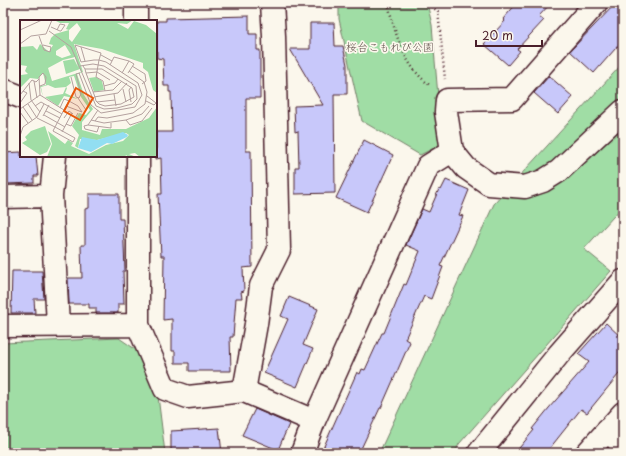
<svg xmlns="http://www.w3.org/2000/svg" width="626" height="456" font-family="'Playpen Sans','Klee One',sans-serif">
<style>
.green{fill:#a0dda5;stroke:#757e68}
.building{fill:#c8c8fa;stroke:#4a1f2b}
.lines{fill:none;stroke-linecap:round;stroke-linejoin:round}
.minor-casing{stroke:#4a1f2b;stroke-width:25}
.path{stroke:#4a1f2b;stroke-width:2.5;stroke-dasharray:1 3;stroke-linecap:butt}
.minor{stroke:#fbf7ec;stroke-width:22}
.labels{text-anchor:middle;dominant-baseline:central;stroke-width:3.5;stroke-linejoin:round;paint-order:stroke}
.park-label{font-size:11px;fill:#604e4a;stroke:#fbf7ec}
.inset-road{fill:none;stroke:#b4a19f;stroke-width:1}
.view{fill:#e8590c;fill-opacity:0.15;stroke:#e8590c;stroke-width:2}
.inset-edge{fill:none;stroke:#4a1f2b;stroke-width:2}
</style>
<rect width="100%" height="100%" fill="#fbf7ec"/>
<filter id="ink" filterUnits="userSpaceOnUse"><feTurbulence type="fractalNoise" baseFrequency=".025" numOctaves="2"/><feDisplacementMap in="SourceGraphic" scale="8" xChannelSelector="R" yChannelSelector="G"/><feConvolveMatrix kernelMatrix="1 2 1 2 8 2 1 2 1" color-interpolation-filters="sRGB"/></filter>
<g filter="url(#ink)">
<path class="green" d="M339,3H427L432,25L442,144L420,155L362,121L339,19Z
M623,63V206L584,249L611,271L459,444L455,453H379L494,204Z
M119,338L135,349L156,380L165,453H3V343Z"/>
<path class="building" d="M517,3H551L539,16L544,20L517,49L520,51L508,65L484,44L505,21L503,19Z
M616,3H623V40L594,73L570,51Z
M249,16V34H257V50H260V98H246V151H251L252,267L243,268L244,291L241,292L242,298H236L233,337H230L231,371H189V363H175V351H172V319L163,320L164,256H161L158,194H162L161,158L156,159V132H172L171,92H169V86H164L163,59L157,58V21H166V18Z
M310,23H334L335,46H343L347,65V94H334L335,193L295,194V167H299L298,131L295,132L294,106L323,105L290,49H310Z
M549,76L573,97L558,114L534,93Z
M364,140L393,155L367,212L336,198Z
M21,152V156H36L38,176H34V183L6,184V179H3V153Z
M446,180L469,190L459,215L463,216L440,266L443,267L431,299L424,296L405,339L410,342L381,408H380L359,453H321L357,372L360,374L362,369L365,370L382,333H384L404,284L406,285L420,251L406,245L422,209L429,212L439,189L441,190Z
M89,194H119V219H123L125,271H123L124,304H118V313H96V308H89V304H69L68,278H82L81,245H85V209L89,208Z
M12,271H42L44,299H34L35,313H11Z
M289,297L318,309L303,345L313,349L297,387L264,373L288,319L281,316Z
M606,323L623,339V369L587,413L581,409L546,453H515L534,430L532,429L549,408L589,362L578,354Z
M255,409L289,424L278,450L242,435Z
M219,428L222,453H171V431Z"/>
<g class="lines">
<g class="minor-casing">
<path id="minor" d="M136,3V21
M596,3L512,99L447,100L446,112L452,151L466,168L489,184L525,187L543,181L559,171L623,111
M3,90L21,97
M55,156L51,196L58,325
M138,156V325L165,389L188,397L244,391L256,324L261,286L279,250L274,36L272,3
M3,197L51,196
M3,326L138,325
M244,391L314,421
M608,429L623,447
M302,453L314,421L428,166L452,151
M479,453L559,354L623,281
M587,453L623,413"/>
</g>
<path class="path" d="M388,3C395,34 404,67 431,86
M420,3L427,4L438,11L445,79
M295,8L394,3"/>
<use href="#minor" class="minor"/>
</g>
</g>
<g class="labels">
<g class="park-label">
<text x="390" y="46">桜台こもれび公園</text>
</g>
</g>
<g transform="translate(20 20)">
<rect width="137" height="137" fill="#fbf7ec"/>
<path d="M34,0H113L107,4L97,3L108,9L114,1L126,5L137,14V73L133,70L128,52L123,48V43L82,29L54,24L63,52L57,54L64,75L73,89L62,102V110L80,115L82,109H106L129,98L137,87V137H120L115,133L109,134L116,137H106L107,135L103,137H27L32,124L28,111L45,124L48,120L53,123L51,126L69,134L86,125L103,121L109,115L106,113L77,120L60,119L58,128L55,126L59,115L52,106L59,93L66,95L70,90L61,77L54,56L49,57L51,63L46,67L47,68L46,71L45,73L58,79L44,76L38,86L25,77L43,74L46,67L35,68L28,65L21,67L23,77L20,66L26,65L23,53L18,59L10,58L0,68L1,55L8,54L5,51L7,46L0,45V27L13,26L17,30L20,24L29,32L33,25L29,24L31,18L35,14L49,10V19L52,22L61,9L57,3L49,10L46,9L49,3H40ZM45,25L51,35L42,38L36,35V31ZM55,37L58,47L54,39L43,41L46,54L60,49L61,52L32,61L28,48L43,40ZM76,57L82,61L84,70L74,72L69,58ZM25,106L31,124L27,132L20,135L2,123L7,120L5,117L11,111Z" fill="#a0dda5" fill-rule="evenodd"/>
<path d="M103,112L108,115L107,117L92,124L87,123L71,132L58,128L62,117L77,120Z" fill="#92def2"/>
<path class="inset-road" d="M31,7L40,11H41L45,5L40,4L37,10M0,10L22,0M29,11L51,27L76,86L84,89L97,88L112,84L117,79L116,66L84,46L73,44L60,46M19,16L24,30L30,32L31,27L23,25M0,24L11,16L26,14L32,0M61,27L65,41M81,35L92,41M90,45L94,37L109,41L114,44L108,53M63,46L65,49L66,53L75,77L76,81L79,84L85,86L101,84L114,77L112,68L82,49H65M112,46L125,54L126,61L122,64M59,53L71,85L81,93L115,87L122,75L118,63L86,42L79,40H74L61,42L55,25L81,33L79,40L76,57L83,61L85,71M66,53L77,52L90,60M102,53L109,41M51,57L56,77L59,78L61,74L56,54L60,53M14,61L17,78M9,63L11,80L20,92M20,66L25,64L26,57L23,53L19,57L20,75M84,66L95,63L98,59M111,67L109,70L111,82M103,69L106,82M73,72L93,70L102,61M94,74L96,86M0,75L12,60L16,62L19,59M20,75L44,90M74,77L98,73L107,63M58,78L66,90M49,81L58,86L62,92L46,86ZM126,81L134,85L136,83L127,76M77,82L95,80M0,83L7,73L3,71M8,84L17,98L35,107L46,86M15,86L21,82L42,94M3,87L12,100M40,88L44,79L49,81M0,89L20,75M78,90L68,105L91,108V103M26,91L40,98M0,92L8,103M24,95L45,107M23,96L29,85M44,98L49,91L53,94M71,100L84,103L106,100L122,94L129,86M106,100L110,105L122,101L132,88M75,101L78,97L87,98L113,93L125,84L127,72L124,62L109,51M46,104L51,106L58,93M68,105L64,106L65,109L77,112L79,106M35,107L55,118L53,122L33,111ZM42,112L52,93M0,116L3,107L17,97L24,84"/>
<path class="view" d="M56,68L73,78L60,100L44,91Z"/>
<rect width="137" height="137" class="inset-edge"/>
</g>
<rect width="626" height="456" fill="none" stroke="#fbf7ec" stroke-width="16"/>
<rect x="8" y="8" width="610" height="440" fill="none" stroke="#4a1f2b" stroke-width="1.5" filter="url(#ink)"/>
<path d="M476 40v6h66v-6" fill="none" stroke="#4a1f2b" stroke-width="2"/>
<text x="482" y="40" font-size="12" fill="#4a1f2b" stroke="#fbf7ec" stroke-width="3" paint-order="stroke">20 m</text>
</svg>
